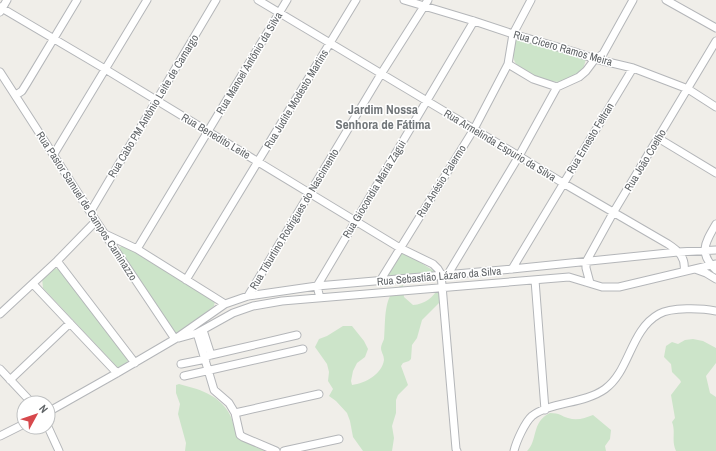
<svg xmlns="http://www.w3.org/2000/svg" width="716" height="451" font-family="'Archivo Narrow',sans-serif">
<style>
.green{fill:#cce4c9}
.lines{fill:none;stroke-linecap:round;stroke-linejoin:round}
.minor-casing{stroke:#b4b6b9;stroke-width:9}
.minor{stroke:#fff;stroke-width:7}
.labels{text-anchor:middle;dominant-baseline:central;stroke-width:3;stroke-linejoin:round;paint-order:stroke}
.street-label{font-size:11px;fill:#606467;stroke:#fff}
.quarter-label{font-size:13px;font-weight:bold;fill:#717679;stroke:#fff}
</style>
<rect width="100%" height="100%" fill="#f0eee9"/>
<path class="green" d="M517,36L586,59L584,66L580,73L559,82L540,80L517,65C510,57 514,47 515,37Z
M124,245L215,301L214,306L178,334L173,333L120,252V247Z
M402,251L434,271V272L387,277Z
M55,268L61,270L128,359L127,364L120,368L117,367L43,288L42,278L50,270Z
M403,285L404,297L413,305C425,304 433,298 439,287L444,298L422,320L417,338L412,345L411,359L409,361L403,363L401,366L408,385L398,395L396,400V413L392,426L394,438L392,451H363L353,437L350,421L347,413L336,401L329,396L333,389L328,381L329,372L327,364L315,347L319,339L327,336L343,326H352L364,341L368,349L365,357L357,363L353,371L351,381L352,385C366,383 382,374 384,360C384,355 381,352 381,348C381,345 383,342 384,339C386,322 382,291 403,285Z
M693,339L703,341L716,348V363L706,376L710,393L716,397V451H676C671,440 676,432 672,422L675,418L671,395L681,382L680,380L672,372L671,364L664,357L666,346L672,342L678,344L685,340Z
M179,384C198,389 218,394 229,413C233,420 234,429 239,435C246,444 256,447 266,451H185L186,443L178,414L180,404L176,393V385Z
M550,413C560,413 561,416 568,418C577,421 585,418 593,415L611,430L610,439L605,446L606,451H527C538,441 531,422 550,413Z"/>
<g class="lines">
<g class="minor-casing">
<path id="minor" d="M258,0L519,156L563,183L668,244C679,251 686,258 684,271
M404,0L474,21L513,34L575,52L595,59L633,68L688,89L716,107
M666,0L716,28
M0,7L105,69L400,248L433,264L438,269L441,274L456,449L457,451
M0,12L7,0
M508,64L533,79L557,87
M0,72L96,221L175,339
M16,95L22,91L27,83L77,0
M658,138L716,173
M54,154L147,0
M91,211L216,0
M716,224C705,243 698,253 716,270
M105,234L137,249L225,304
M137,249L287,0
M57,261L135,363
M512,269L633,68
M695,269L706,273L716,279
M448,274L519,156L557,87L579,77L586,71L595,59L603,54L633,0
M186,280L356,0
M535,280L545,410
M380,281L474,129L508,64L513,34L531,0
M590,283L586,268V262L613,213L716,41
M33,284L117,373
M248,296L381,74L428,0
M320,298L317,286L323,276L474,21
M0,314L57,261L96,221
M203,330L211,355L207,356
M197,333L214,390L229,403L235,413L240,435L243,437L276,451
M179,338L197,333L233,313L253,306L282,301L569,277L602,287H619L716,264
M211,355L297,335
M181,364L206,359
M0,369L32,403
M184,376L303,349
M10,380L70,323
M48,412L117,373L175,339L225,304L248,296L317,286L512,269L678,252L716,250
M235,413L319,394
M48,427L59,451
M0,436L24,424
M284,451L339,439
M514,451C516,442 525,422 532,416C550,402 584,404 605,389C630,371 630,330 659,314C671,307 702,308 716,311"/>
</g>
<use href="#minor" class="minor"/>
</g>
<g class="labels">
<g class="street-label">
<text transform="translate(563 48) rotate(16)">Rua Cícero Ramos Meira</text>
<text transform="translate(249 63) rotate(-59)">Rua Manoel Antônio da Silva</text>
<text transform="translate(296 99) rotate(-59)">Rua Judite Modesto Martins</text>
<text transform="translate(153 106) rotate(-59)">Rua Cabo PM Antônio Leite de Camargo</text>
<text transform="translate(216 136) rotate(31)">Rua Benedito Leite</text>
<text transform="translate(590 138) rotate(-59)">Rua Ernesto Feltran</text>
<text transform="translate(500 145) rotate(31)">Rua Armelinda Espurio da Silva</text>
<text transform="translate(645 160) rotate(-59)">Rua João Coelho</text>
<text transform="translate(441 181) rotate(-58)">Rua Anésio Palermo</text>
<text transform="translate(374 189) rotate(-59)">Rua Giocondia Maria Zagui</text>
<text transform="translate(87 206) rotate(57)">Rua Pastor Samuel de Campos Caminazzo</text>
<text transform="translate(294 219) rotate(-59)">Rua Tiburtino Rodrigues do Nascimento</text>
<text transform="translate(439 276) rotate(-5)">Rua Sebastião Lázaro da Silva</text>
</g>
<g class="quarter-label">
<text x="383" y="109">Jardim Nossa<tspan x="383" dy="15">Senhora de Fátima</tspan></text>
</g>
</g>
<g transform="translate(36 415) rotate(50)"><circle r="19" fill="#ffffff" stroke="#bfc1c2"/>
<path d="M0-3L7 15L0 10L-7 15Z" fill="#d7484c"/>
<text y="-6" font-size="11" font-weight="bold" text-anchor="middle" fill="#606467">N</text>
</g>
</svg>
